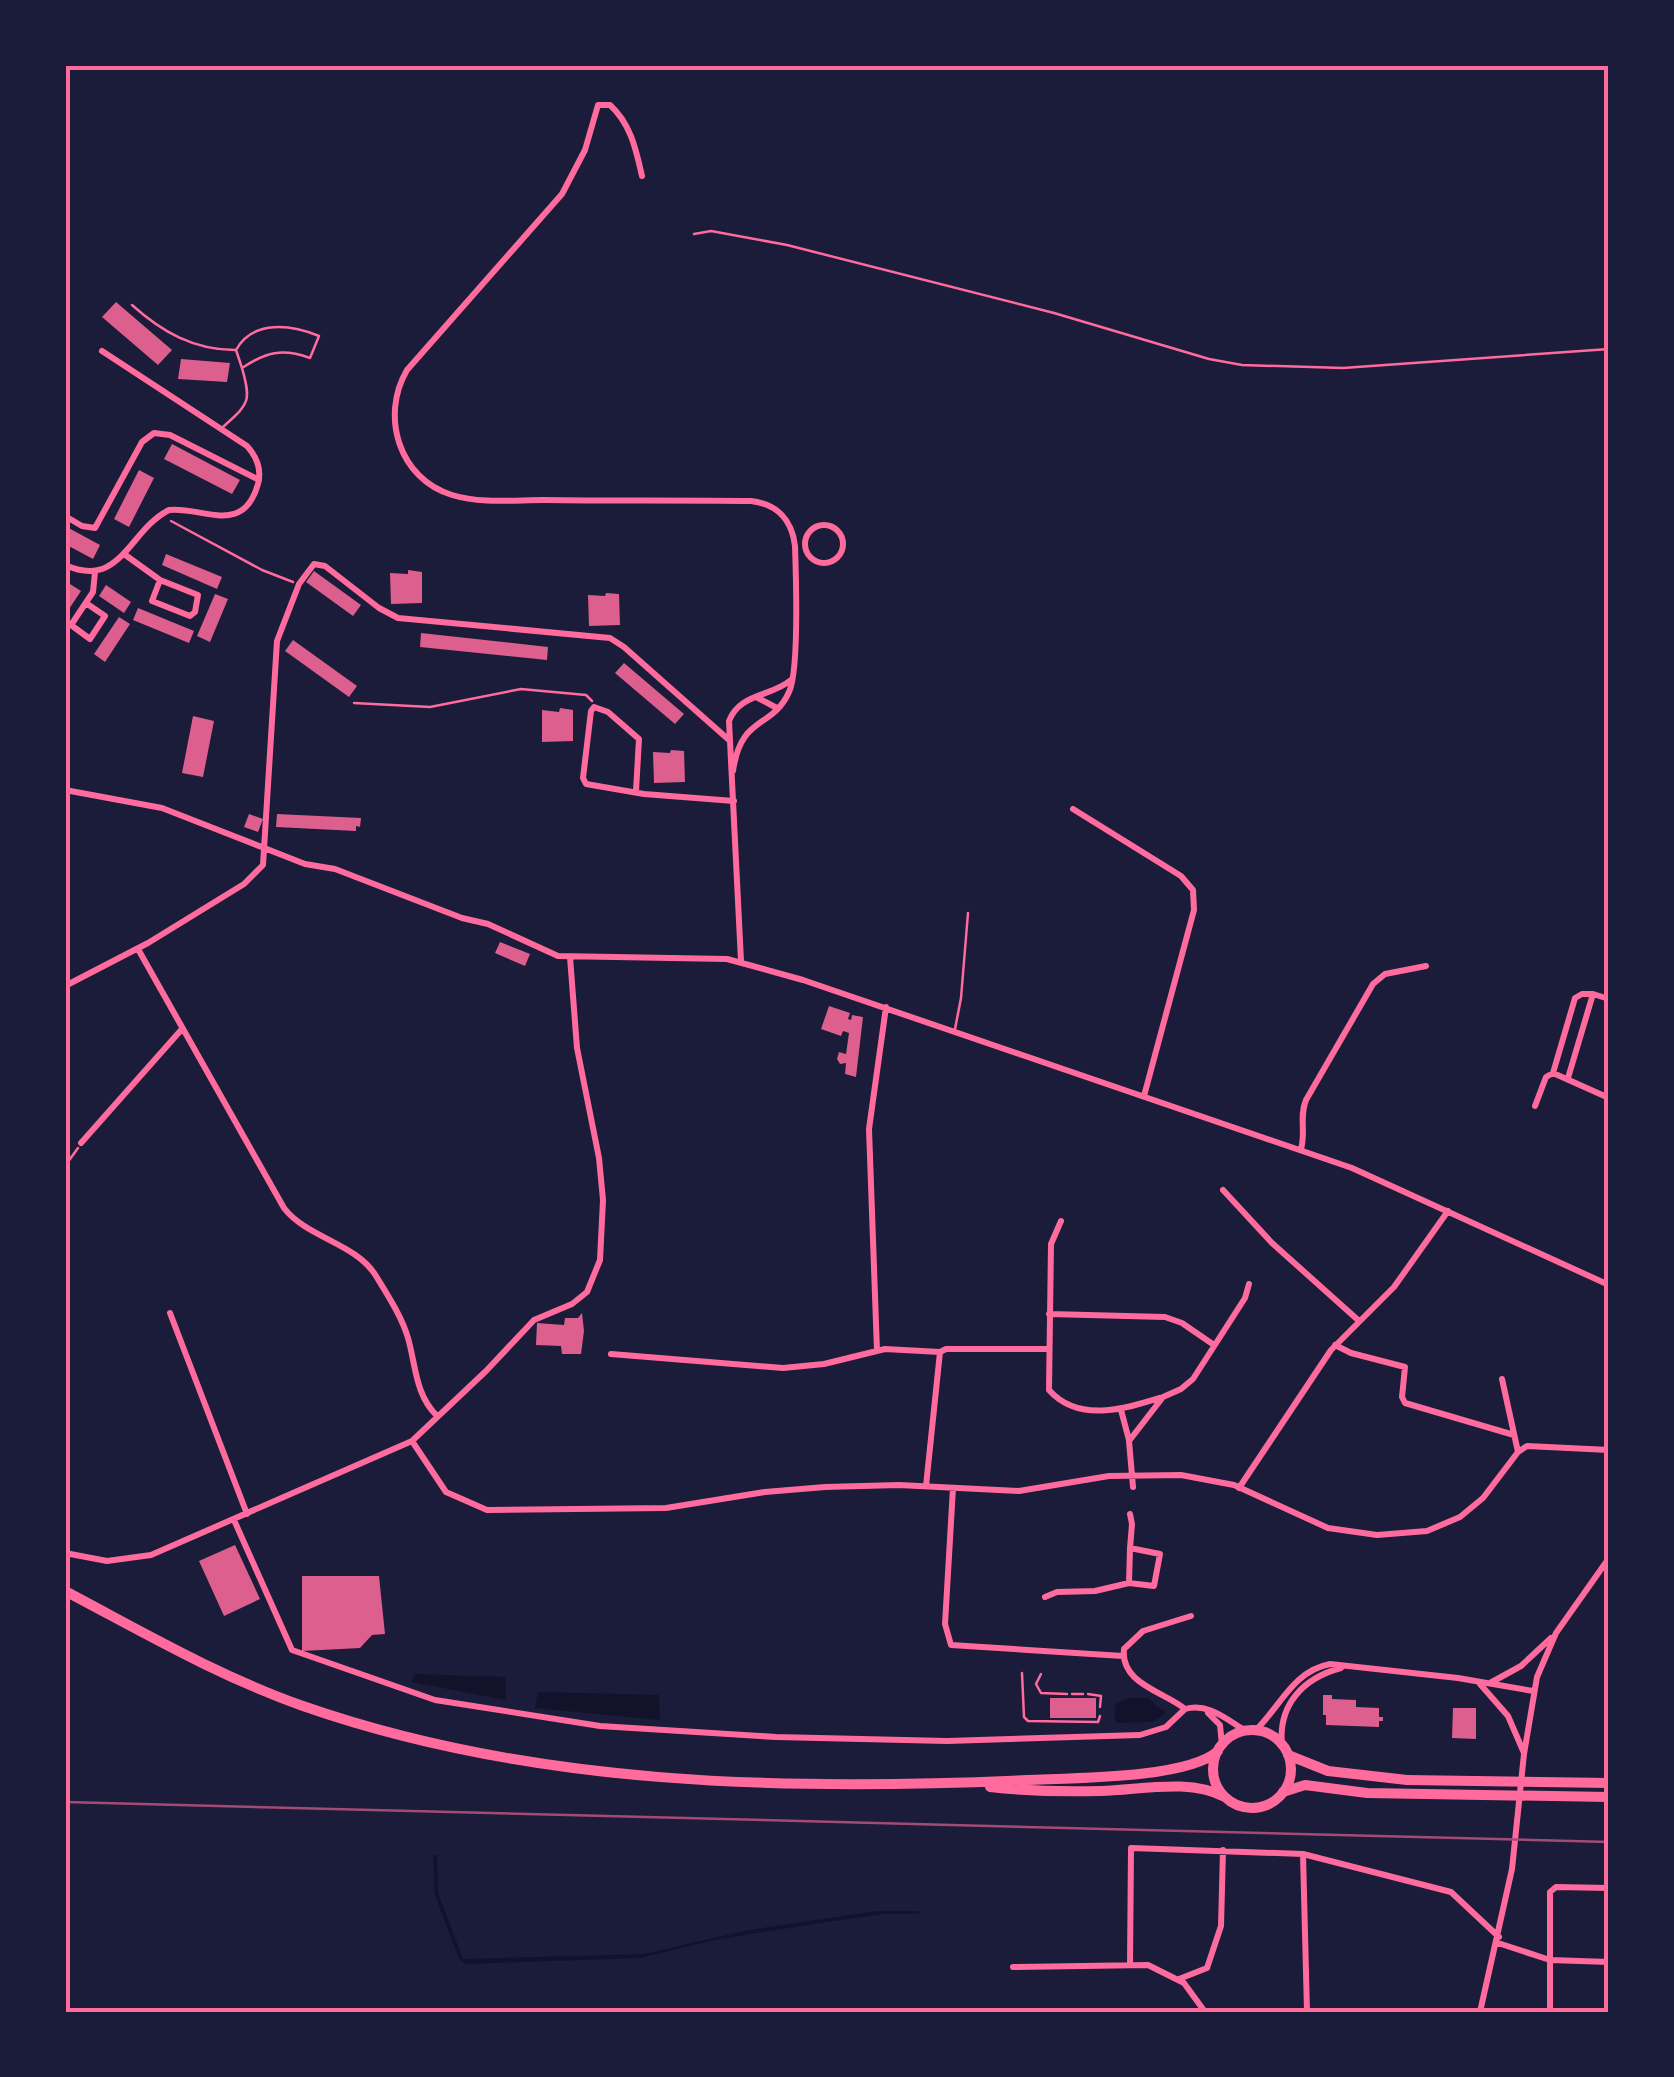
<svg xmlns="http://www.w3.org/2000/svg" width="1674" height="2077" font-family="'Varela Round',sans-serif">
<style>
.water{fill:#12122b}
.building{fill:#dd5f8e}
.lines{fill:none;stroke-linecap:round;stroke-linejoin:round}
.path{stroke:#ff6b9d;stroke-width:2.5}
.service{stroke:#ff6b9d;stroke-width:2.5}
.minor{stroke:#ff6b9d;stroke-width:6}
.primary{stroke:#ff6b9d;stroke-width:10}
.trunk{stroke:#ff6b9d;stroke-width:10}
.rail{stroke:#a44b75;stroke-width:2.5}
.neatline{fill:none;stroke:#ff6b9d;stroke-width:4}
</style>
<rect width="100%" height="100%" fill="#1b1b3a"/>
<path class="water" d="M415,1674L506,1677V1700L412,1682Z
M538,1692L659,1695L660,1720L535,1708Z
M1128,1698H1147L1166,1713L1152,1722L1117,1723L1114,1716L1116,1703Z
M433,1855H437L438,1893L463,1959L644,1954L749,1930L877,1911H919V1914H884L827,1922L714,1940L640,1958L465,1964L459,1959L435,1895Z"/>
<path class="building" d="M116,302L172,350L158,365L102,317Z
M181,359L230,363L227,382L178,379Z
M172,444L240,480L232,494L164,459Z
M139,470L154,478L129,527L114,519Z
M65,526L100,545L93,559L65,544Z
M166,554L222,577L217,589L162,565Z
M408,570L422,572V603L391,604L390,573L408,574Z
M314,571L361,605L353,616L306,582Z
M70,584L81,591L65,615V591Z
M106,585L131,602L124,613L99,596Z
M606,593L619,594L620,625L589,626L588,595L605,596Z
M215,594L228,599L210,642L197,636Z
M138,608L194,631L189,643L133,620Z
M119,617L130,624L105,662L94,654Z
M421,633L548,647L547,660L420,647Z
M293,640L357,686L349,697L285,651Z
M624,663L684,714L675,724L615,673Z
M560,708L573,710V741L542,742V710L559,712Z
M193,716L214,721L203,777L182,773Z
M671,750L684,751L685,782L654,783L653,752L670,753Z
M249,814L263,819L258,832L244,827Z
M277,814L361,818L360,827L356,826V831L276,827Z
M500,942L530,954L525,966L495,953Z
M829,1006L850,1013L848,1019L851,1020L852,1015L863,1017L856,1077L845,1074L846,1063L840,1064L837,1059L839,1052L846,1054L849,1033L843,1031L841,1036L821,1029Z
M582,1313L584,1331L581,1354H562L561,1346L536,1345L537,1323L564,1325L565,1318H578Z
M235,1545L260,1599L224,1616L199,1561Z
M302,1576H379L385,1634L372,1635L360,1648L302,1651Z
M1323,1695H1332V1699L1356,1700V1707L1379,1708V1717H1383V1721H1379V1727L1326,1725V1715H1323Z
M1050,1698H1096V1718H1050Z
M1453,1708H1476V1739L1452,1738Z"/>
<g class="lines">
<path class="path" d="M694,234L711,231L787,245L1054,313L1209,359L1242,365L1343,368L1609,349
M171,521L262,570L293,582
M354,703L430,707L521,689L586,695L592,701
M65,1166L78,1148"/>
<path class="service" d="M132,305C162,332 194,350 235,350
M223,427C248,404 252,403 242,368C266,352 282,348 310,358L319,336C292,325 253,319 236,350L242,368
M955,1029L961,998L968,913
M1022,1673L1024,1717L1028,1721L1098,1722L1100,1716
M1041,1674L1036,1684L1041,1693L1067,1694
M1072,1694H1083
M1088,1694L1101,1696L1100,1707"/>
<path class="minor" d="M642,176C636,150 631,124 610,105H598L585,150L562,194L407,370C380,416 399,479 452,495C481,504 514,500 544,500C613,501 682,500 751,501C777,504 792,520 795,546C796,575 799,671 789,692C772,730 741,714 733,771
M65,516L82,526L95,528L142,442L154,433L170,435L259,480
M805 544a19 19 0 1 1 38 0a19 19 0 1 1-38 0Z
M124,554L160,580L198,595L195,612L190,616L152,601L160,580
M65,565C121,590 129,530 169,510C202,506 243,537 258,484C262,469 257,457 247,446L102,351
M86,603L105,616L90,639L71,625L93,592L95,572
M756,697L777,708
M65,790L162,808L305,864L335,869L462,918L488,924L558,956L727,959L803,980L1352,1168L1609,1285
M636,791L639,739L608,712L594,707L591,711L583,778L586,784L644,794L734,801
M1073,809L1181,876L1193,890L1194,910L1144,1096
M138,949L284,1208C307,1238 356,1243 376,1276C387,1294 402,1317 408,1338C416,1366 415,1394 437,1416
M741,961L729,721C740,693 771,697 791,680
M65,986L148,943L244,884L263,865L277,641L299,584L314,564L325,566L379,608L398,618L610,638L624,647L729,740
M1593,994L1609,999
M1553,1073L1575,998L1582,994H1593L1568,1078
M1535,1106L1546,1077L1553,1073L1609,1098
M81,1143L182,1029
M1301,1149C1306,1132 1299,1117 1306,1100L1373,984L1385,974L1426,966
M1223,1190L1272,1243L1358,1320
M1061,1221L1051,1244L1049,1390C1079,1424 1127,1408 1163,1397
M170,1313L247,1514
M1049,1314L1165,1317L1182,1323L1214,1345
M1335,1345L1351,1353L1405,1367L1402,1397L1405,1403L1514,1435
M877,1351L869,1129L886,1007
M611,1354L783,1368L824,1364L885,1349L940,1352L946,1349H1047
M1502,1379L1518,1452
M1121,1410L1129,1440
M412,1441L446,1492L487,1510L666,1508L765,1492L825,1487L899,1485L1019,1491L1109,1476L1181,1475L1234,1485L1328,1528L1377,1535L1427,1531L1460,1517L1483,1498L1518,1452L1527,1446L1609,1450
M926,1486L940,1352
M1133,1487L1129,1441L1163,1397L1181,1389L1193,1379L1245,1298L1249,1284
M953,1488L945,1624L951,1645L1123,1656
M1239,1488L1331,1350L1394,1287L1448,1211
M1130,1514L1132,1524L1130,1548
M234,1520L292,1650L435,1700L600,1726L776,1737L947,1741L1140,1735L1166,1727L1185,1709
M65,1553L107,1561L151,1555L412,1441L486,1371L534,1320L572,1304L587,1292L600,1260L603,1200L599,1158L577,1048L570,957
M1045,1597L1057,1592L1095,1591L1129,1583L1154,1586L1160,1554L1130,1548L1129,1583
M1191,1616L1143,1631L1124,1649C1120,1684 1165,1692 1185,1709C1208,1702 1227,1720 1246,1731
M1490,1683L1521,1666L1551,1638
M1480,1684L1508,1716L1524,1753
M1208,1713L1220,1725L1222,1745
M1255,1731C1280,1707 1293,1671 1330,1664L1458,1678L1533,1691
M1282,1745C1278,1705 1303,1678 1341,1668
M1303,1854L1307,2012
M1498,1943L1550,1960L1609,1962
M1130,1964L1131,1848L1303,1854L1451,1892L1499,1937
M1013,1967L1148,1965L1184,1983L1205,2012
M1179,1979L1207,1968L1221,1926L1223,1850
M1480,2012L1512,1869L1524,1754L1537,1677L1556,1633L1609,1558
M1550,2012V1892L1556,1887L1609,1888"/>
<path class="primary" d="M65,1591C143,1632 218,1676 303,1706C532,1786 786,1791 1027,1780C1071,1778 1187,1779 1218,1751
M1213 1769a39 39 0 1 1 78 0a39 39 0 1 1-78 0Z
M1288,1755L1328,1771L1407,1780
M990,1787C1026,1791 1064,1792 1101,1791C1141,1790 1189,1778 1225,1797"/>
<path class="trunk" d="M1407,1780L1609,1783
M1283,1792L1305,1785L1367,1793L1609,1797"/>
<path class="rail" d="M65,1802L1609,1842"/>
</g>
<rect width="1674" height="2077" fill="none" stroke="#1b1b3a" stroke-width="135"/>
<rect x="68" y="68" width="1538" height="1942" class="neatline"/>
</svg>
